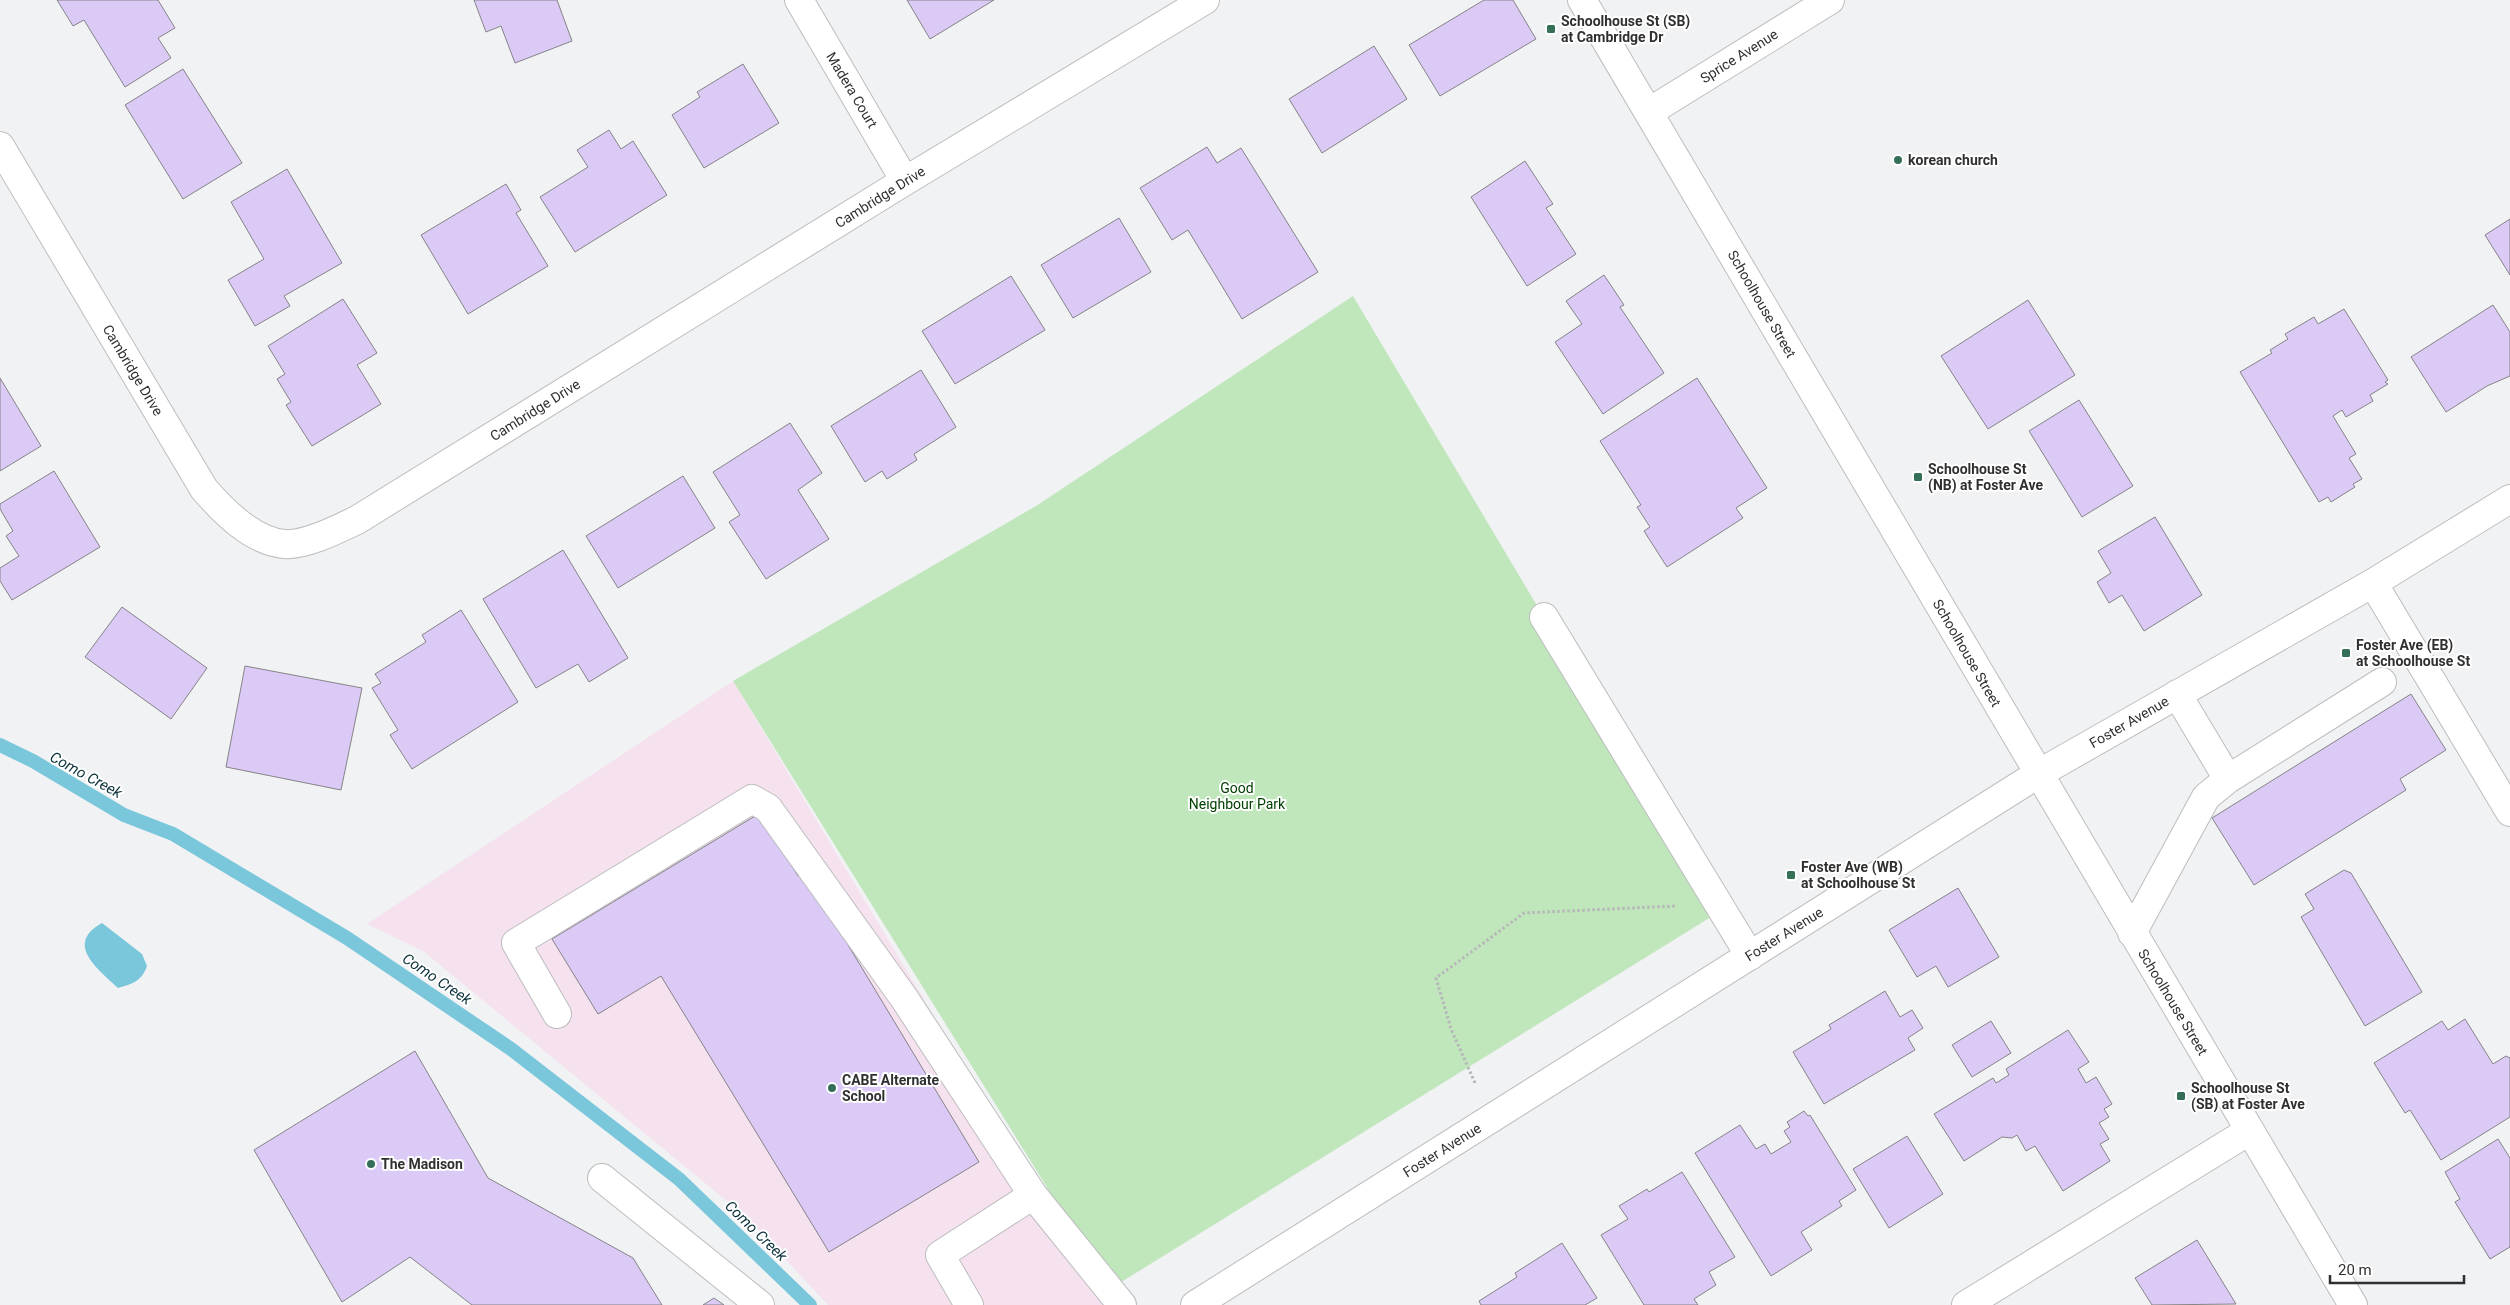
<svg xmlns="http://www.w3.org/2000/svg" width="2510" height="1305" font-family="Roboto,sans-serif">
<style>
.education{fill:#f6e1ef}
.green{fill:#c0e6bb}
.water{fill:#7ac7dc}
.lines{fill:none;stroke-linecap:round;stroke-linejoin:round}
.stream{stroke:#7ac7dc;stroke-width:14}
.building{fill:#dbc9f6;stroke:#858486}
.minor-casing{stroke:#bcbdbe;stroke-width:30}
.path{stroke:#b6b7b9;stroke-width:3;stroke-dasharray:2.5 2.5;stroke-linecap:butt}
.minor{stroke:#fff;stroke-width:28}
.poi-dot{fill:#366f58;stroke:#fff;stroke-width:2}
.labels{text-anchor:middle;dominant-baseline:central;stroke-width:4;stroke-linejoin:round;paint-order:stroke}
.poi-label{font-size:14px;font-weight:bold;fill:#303030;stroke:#fff;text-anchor:start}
.street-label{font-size:14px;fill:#303030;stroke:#fff}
.park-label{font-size:14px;fill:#004000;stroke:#fff}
.water-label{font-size:15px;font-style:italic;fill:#0a3039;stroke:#fff}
</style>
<rect width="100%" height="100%" fill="#f1f2f4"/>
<path class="education" d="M733,681L1106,1303L1103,1305H828L745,1216L423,951L367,924Z"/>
<path class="green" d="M1353,296L1719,912L1110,1289L733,681L1036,506Z"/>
<path class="water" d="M102,923L142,954L147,966C142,981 132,984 118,988C98,969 64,944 102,923Z"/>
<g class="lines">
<path class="stream" d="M0,745L33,761L124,815L173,834L347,938L511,1049L679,1179L810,1305"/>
</g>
<path class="building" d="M57,0H158L175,28L158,38L171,58L125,87L84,20L73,26Z
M474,0H557L572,41L515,63L501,26L486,32Z
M907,0H994L930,39Z
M1484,0H1513L1536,39L1440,96L1409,45Z
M1374,46L1407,99L1322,153L1289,99Z
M743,64L779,123L704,168L672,115L700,97L697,92Z
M183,69L242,163L183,199L125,105Z
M609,130L621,149L633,141L667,195L575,252L540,197L588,167L577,150Z
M1207,147L1217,163L1241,148L1318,272L1242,319L1188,230L1172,240L1140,188Z
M1525,161L1553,204L1546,208L1576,254L1527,286L1471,197Z
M287,169L342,263L284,296L290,306L255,326L228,280L264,259L231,202Z
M506,184L521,210L516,213L548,266L468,314L421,235Z
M1119,218L1151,272L1073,318L1041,265Z
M2510,219V275L2485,235Z
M1604,275L1624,305L1620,307L1664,373L1603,414L1555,342L1582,324L1566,301Z
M1011,276L1045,330L955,384L922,331Z
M343,299L377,353L357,365L381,404L312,446L286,405L291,402L277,379L285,374L268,346Z
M2028,300L2075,375L1988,429L1941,356Z
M2493,305L2510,332V376L2487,386L2446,412L2411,357Z
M2344,309L2388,380L2385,382L2388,384L2370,395L2373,401L2346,417L2342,410L2333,416L2356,454L2349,458L2362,479L2353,484L2355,487L2331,502L2328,497L2319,502L2240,372L2272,353L2270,350L2288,339L2285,334L2314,317L2318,324Z
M921,370L956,427L914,454L917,460L887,479L882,471L865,482L831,426Z
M0,378L41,446L0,471Z
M1697,378L1767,488L1736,508L1743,518L1667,567L1644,531L1650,527L1637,507L1641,505L1600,441Z
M2079,400L2133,486L2082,517L2029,431Z
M790,423L822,473L798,490L829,539L766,579L729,522L740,515L713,472Z
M54,471L100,547L12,600L0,581V568L19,556L6,536L13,531L0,509V504Z
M683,476L715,528L618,588L586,536Z
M2155,517L2202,595L2144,631L2122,595L2109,603L2097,582L2111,573L2098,551Z
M563,550L628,658L589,682L578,664L536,688L483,599Z
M122,607L207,668L171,719L85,657Z
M461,610L518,702L412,769L390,735L398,730L372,688L381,683L375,674L426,642L422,635Z
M245,666L362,688L341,790L226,767Z
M2411,694L2446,750L2400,779L2406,790L2254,885L2212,818Z
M760,813L798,876L804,872L979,1162L829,1252L661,976L598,1014L552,939Z
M2344,870L2351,873L2422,992L2365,1026L2301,917L2314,909L2305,894Z
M1958,888L1999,957L1948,987L1936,966L1917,977L1889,930Z
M1885,991L1900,1017L1912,1010L1923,1028L1908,1038L1915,1050L1824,1104L1793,1052L1831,1029L1829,1025Z
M2465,1019L2493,1064L2506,1056L2510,1058V1117L2441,1160L2410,1110L2405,1113L2374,1063L2442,1021L2448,1030Z
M1991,1021L2011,1053L1972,1077L1952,1045Z
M2068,1030L2089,1062L2078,1069L2086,1083L2096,1077L2112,1104L2104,1109L2109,1117L2099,1123L2109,1139L2100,1144L2110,1161L2063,1191L2035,1146L2026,1151L2017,1135L2012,1138L2002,1137L1964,1161L1934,1114L1993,1078L1996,1083L2009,1075L2006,1069Z
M415,1051L488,1178L633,1258L662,1305H472L410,1257L342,1302L254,1150Z
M1804,1111L1808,1116L1810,1115L1856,1190L1839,1201L1842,1206L1801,1232L1812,1250L1771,1276L1695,1153L1740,1125L1756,1149L1765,1144L1771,1154L1791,1142L1784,1131L1790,1127L1787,1122Z
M1907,1136L1943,1194L1889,1228L1853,1169Z
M2498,1139L2510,1158V1247L2490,1259L2455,1202L2460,1199L2445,1172Z
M1682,1172L1735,1257L1709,1272L1716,1285L1694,1299L1698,1305H1644L1601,1235L1628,1219L1619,1206L1647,1189L1649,1192Z
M2197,1240L2236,1304L2152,1305L2135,1278Z
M1562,1243L1597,1298L1585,1305H1481L1479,1301L1517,1277L1515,1273Z
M714,1298L724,1305H703Z"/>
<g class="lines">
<g class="minor-casing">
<path id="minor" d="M799,0L905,181
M1582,0L2353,1305
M1649,112L1830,0
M0,146L204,489C223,511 252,541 284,544C305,546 338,529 357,520L905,181L1205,0
M2373,583L2510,812
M1544,617L1750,956
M2228,779L2382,682
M2132,933L2206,797L2228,779L2177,694
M557,1014L516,943L752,799L768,808L904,998L1033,1195
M602,1178L760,1305
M969,1305L940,1255L1033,1195L1122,1305
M1195,1305L2038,774L2373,583L2510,499
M1966,1305L2249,1131"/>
</g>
<path class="path" d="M1475,1083L1451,1029L1436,978L1524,913L1676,906"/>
<use href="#minor" class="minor"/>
</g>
<g class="poi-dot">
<rect x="1546" y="24" width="10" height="10" rx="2.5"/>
<circle cx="1898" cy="160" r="5"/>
<rect x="1913" y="472" width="10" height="10" rx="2.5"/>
<rect x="2341" y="648" width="10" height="10" rx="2.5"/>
<rect x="1786" y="870" width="10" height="10" rx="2.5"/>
<circle cx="832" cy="1088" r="5"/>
<rect x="2176" y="1091" width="10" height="10" rx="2.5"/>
<circle cx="371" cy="1164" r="5"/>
</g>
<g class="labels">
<g class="poi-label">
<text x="1561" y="21">Schoolhouse St (SB)<tspan x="1561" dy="16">at Cambridge Dr</tspan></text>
<text x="1908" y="160">korean church</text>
<text x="1928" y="469">Schoolhouse St<tspan x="1928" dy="16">(NB) at Foster Ave</tspan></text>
<text x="2356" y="645">Foster Ave (EB)<tspan x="2356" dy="16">at Schoolhouse St</tspan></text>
<text x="1801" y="867">Foster Ave (WB)<tspan x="1801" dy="16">at Schoolhouse St</tspan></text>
<text x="842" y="1080">CABE Alternate<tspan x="842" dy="16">School</tspan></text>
<text x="2191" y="1088">Schoolhouse St<tspan x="2191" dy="16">(SB) at Foster Ave</tspan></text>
<text x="381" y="1164">The Madison</text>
</g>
<g class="street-label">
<text transform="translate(1739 56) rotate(-32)">Sprice Avenue</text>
<text transform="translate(852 90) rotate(59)">Madera Court</text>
<text transform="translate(880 197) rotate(-32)">Cambridge Drive</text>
<text transform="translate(1762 304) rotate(60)">Schoolhouse Street</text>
<text transform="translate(133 370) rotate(59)">Cambridge Drive</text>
<text transform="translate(535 410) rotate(-32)">Cambridge Drive</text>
<text transform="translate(1967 653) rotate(60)">Schoolhouse Street</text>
<text transform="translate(2129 722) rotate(-30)">Foster Avenue</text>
<text transform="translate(1784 934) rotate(-32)">Foster Avenue</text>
<text transform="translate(2173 1002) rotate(59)">Schoolhouse Street</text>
<text transform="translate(1442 1150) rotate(-32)">Foster Avenue</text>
</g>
<g class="park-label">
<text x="1237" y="788">Good<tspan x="1237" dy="16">Neighbour Park</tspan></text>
</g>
<g class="water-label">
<text transform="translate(86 775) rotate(29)">Como Creek</text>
<text transform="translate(437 979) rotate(34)">Como Creek</text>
<text transform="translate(756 1231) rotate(44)">Como Creek</text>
</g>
</g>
<path d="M2330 1275v8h134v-8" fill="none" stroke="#303030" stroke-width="2.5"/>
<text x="2338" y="1275" font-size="15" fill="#303030" stroke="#ffffff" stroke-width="4" paint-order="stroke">20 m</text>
</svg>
